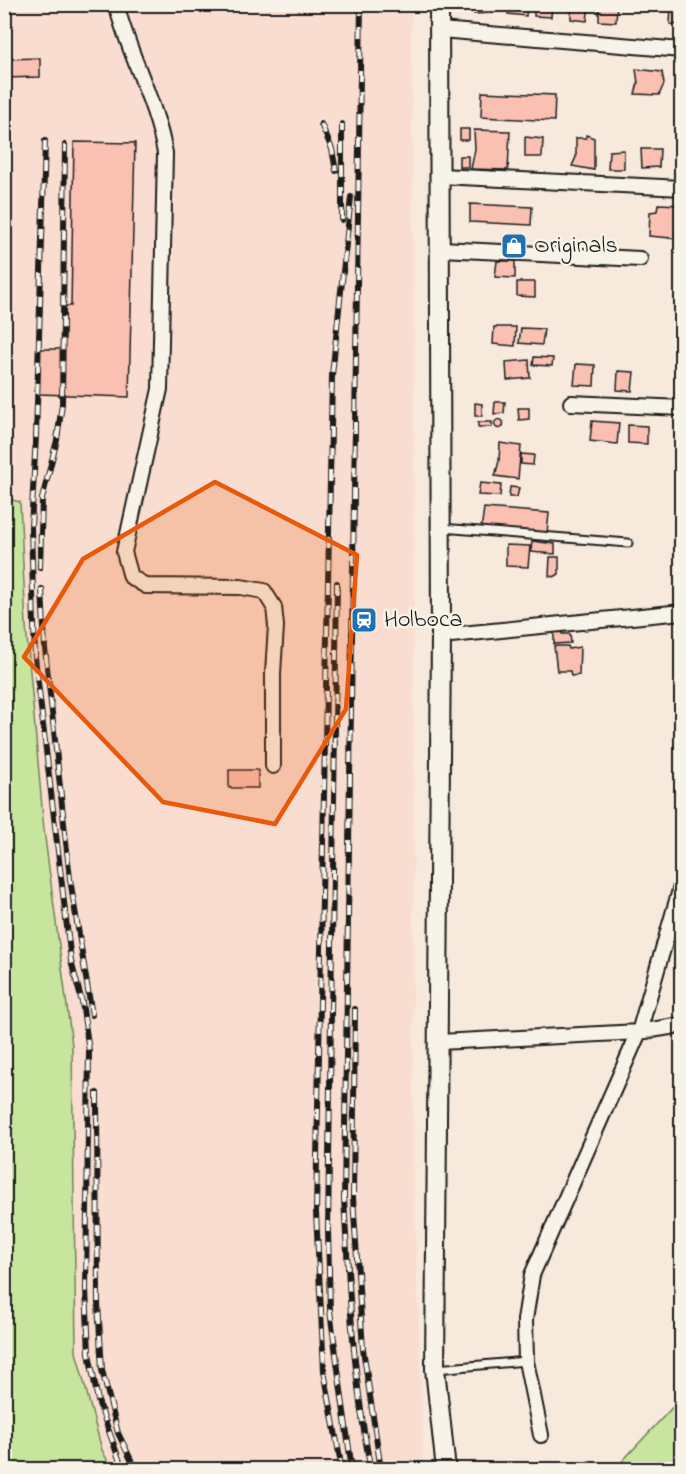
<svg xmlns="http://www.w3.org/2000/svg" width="686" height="1474" font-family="'Indie Flower',sans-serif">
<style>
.built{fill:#f9ddd0}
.green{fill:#c7e59d;stroke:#72805c;stroke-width:1.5}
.building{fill:#fac0b2;stroke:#1c1c1c;stroke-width:1.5}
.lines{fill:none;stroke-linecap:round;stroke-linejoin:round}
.service-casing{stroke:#1c1c1c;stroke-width:11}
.minor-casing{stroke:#1c1c1c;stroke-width:18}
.secondary-casing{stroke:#1c1c1c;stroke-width:22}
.service{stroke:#f7f3e8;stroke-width:7}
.minor{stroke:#f7f3e8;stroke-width:14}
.secondary{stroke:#f7f3e8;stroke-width:18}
.rail-casing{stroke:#1c1c1c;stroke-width:6}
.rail{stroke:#f7f3e8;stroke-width:4;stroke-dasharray:11;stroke-linecap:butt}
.marked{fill:#e8590c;fill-opacity:0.2;stroke:#e8590c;stroke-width:4.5;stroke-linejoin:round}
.labels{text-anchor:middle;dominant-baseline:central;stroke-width:5;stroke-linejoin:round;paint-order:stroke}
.poi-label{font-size:24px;fill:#1c1c1c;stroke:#f7f3e8;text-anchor:start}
</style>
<rect width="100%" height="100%" fill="#f8e9dd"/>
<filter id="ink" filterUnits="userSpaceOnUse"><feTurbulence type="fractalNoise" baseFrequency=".0167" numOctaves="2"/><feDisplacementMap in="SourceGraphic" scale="12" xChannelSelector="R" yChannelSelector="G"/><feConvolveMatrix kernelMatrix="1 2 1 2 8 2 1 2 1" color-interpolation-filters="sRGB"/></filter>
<g filter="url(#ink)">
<path class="built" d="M5,5H411L414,351L413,1163L424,1469H112L102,1450L76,1352L72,1045L44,830L26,626L20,503L5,498Z"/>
<path class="green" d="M5,498L20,502L26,626L44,830L72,1045L76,1352L102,1450L112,1469H5Z
M681,1398V1469H615Z"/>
<path class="building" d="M477,4H497L494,13L474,14Z
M508,4H527L526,16L508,14Z
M534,4H552L551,17L534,16Z
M571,4H589L587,21L571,19Z
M599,4H617L616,22L599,21Z
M671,5H682V25L670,24Z
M40,58V77L4,78V59Z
M636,69L662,72L664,84L659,95L635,94L638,83Z
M482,92L555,95L554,121L481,117Z
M460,129H469V140H460Z
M474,130L510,131L508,170L471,169L475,149Z
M586,135L594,138V170L572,166L576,157V138H586Z
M525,137L543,139L542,157H525Z
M74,142L135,143L129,397L38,394L39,349H64L65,306H71Z
M641,149H660L659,167L642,168Z
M624,150V169H608L609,151Z
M459,156H468V167H459Z
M470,204L532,207L531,225L470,222Z
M658,204L682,205V239L649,236L650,212L657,211Z
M497,261H515V278L495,277Z
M517,282H535V297L517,296Z
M494,327H516L515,346L493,344Z
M521,328L544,329L542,345L519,343Z
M534,357L553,358L552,366L533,365Z
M529,360L530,378L507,380L506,362Z
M576,364L595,365L594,386L574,385Z
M618,371L634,372L632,391L617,390Z
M495,402H505L504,413L494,414Z
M475,403L482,404V416H475Z
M518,408H529V419L519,420Z
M494.5 424a4.5 4.5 0 1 1 9 0a4.5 4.5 0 1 1-9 0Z
M592,421L619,423L617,444L590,441Z
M478,422H492V427H478Z
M628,425L647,426V444L628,443Z
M500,443L521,446L518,479L495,476L499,461Z
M521,454L534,455L533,465L521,464Z
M480,483L501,485L500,496L478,495Z
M510,487L519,488L517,497H509Z
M484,508L549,513L547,534L481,530Z
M532,541L555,544V554L531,552Z
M506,545L530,546L528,567L506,566Z
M550,557H559V574L554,577L549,576Z
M561,630L562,634H570L571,643L554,644V631Z
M554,646H568L569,649L580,647L579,675L571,676L570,671H557Z
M229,770H258V788H229Z"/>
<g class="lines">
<g class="service-casing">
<path id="service" d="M442,528L628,543
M436,1369L526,1361"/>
</g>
<g class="minor-casing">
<path id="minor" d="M116,4C129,55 156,102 165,153L160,389L124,552L131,577L146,586L241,587L264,591L274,607L276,626L273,673V766
M440,30L682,50
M440,176L682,188
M441,249L640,259
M571,403L682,408
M441,636L682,612
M439,1042L639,1032L682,1025
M541,1435L526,1361L525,1320L532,1275L639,1032L682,883"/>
</g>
<g class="secondary-casing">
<path id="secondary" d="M439,4L441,636L435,1369L446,1470"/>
</g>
<use href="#service" class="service"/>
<use href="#minor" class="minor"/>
<use href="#secondary" class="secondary"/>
<g class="rail-casing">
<path id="rail" d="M361,4L344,1198C349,1289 353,1380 371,1470
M321,124L332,149L336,171
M45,141L36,436L31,527L35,657L71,961L82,1002L89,1051L86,1289L89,1353L98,1401L123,1470
M342,220V124
M40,568L42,499L57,440L62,404L65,145
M337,583L328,1231L330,1311L352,1470
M42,589L45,648L70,879L92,1015
M355,1009L353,1198L363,1349L381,1470
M97,1093L98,1303L102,1370L118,1433L136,1470
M342,1470L324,1371L316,1212L332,375L351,197"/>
</g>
<use href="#rail" class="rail"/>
</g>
</g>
<path class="marked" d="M215,482L357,555L346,709L275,824L163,802L24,657L83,559Z"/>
<defs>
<g id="shop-square" transform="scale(1.35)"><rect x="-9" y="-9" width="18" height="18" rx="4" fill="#1f6fb2" stroke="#f7f3e8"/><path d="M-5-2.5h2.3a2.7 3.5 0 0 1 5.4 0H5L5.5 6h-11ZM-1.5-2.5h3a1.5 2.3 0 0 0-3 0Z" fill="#fff"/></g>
<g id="station-square" transform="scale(1.35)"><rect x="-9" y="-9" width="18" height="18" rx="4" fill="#1f6fb2" stroke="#f7f3e8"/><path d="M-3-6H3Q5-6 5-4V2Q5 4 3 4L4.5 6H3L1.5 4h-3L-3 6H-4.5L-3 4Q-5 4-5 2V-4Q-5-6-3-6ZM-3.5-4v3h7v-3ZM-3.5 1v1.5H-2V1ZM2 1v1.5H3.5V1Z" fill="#fff"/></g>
</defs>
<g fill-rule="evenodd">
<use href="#shop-square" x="514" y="246"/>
<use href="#station-square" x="364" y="620"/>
</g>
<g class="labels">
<g class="poi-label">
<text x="534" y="246">Originals</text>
<text x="384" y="620">Holboca</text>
</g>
</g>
<rect width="686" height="1474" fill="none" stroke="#f7f3e8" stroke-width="24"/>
<rect x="12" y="12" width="662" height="1450" fill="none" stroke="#1c1c1c" stroke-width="2" filter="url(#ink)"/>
</svg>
